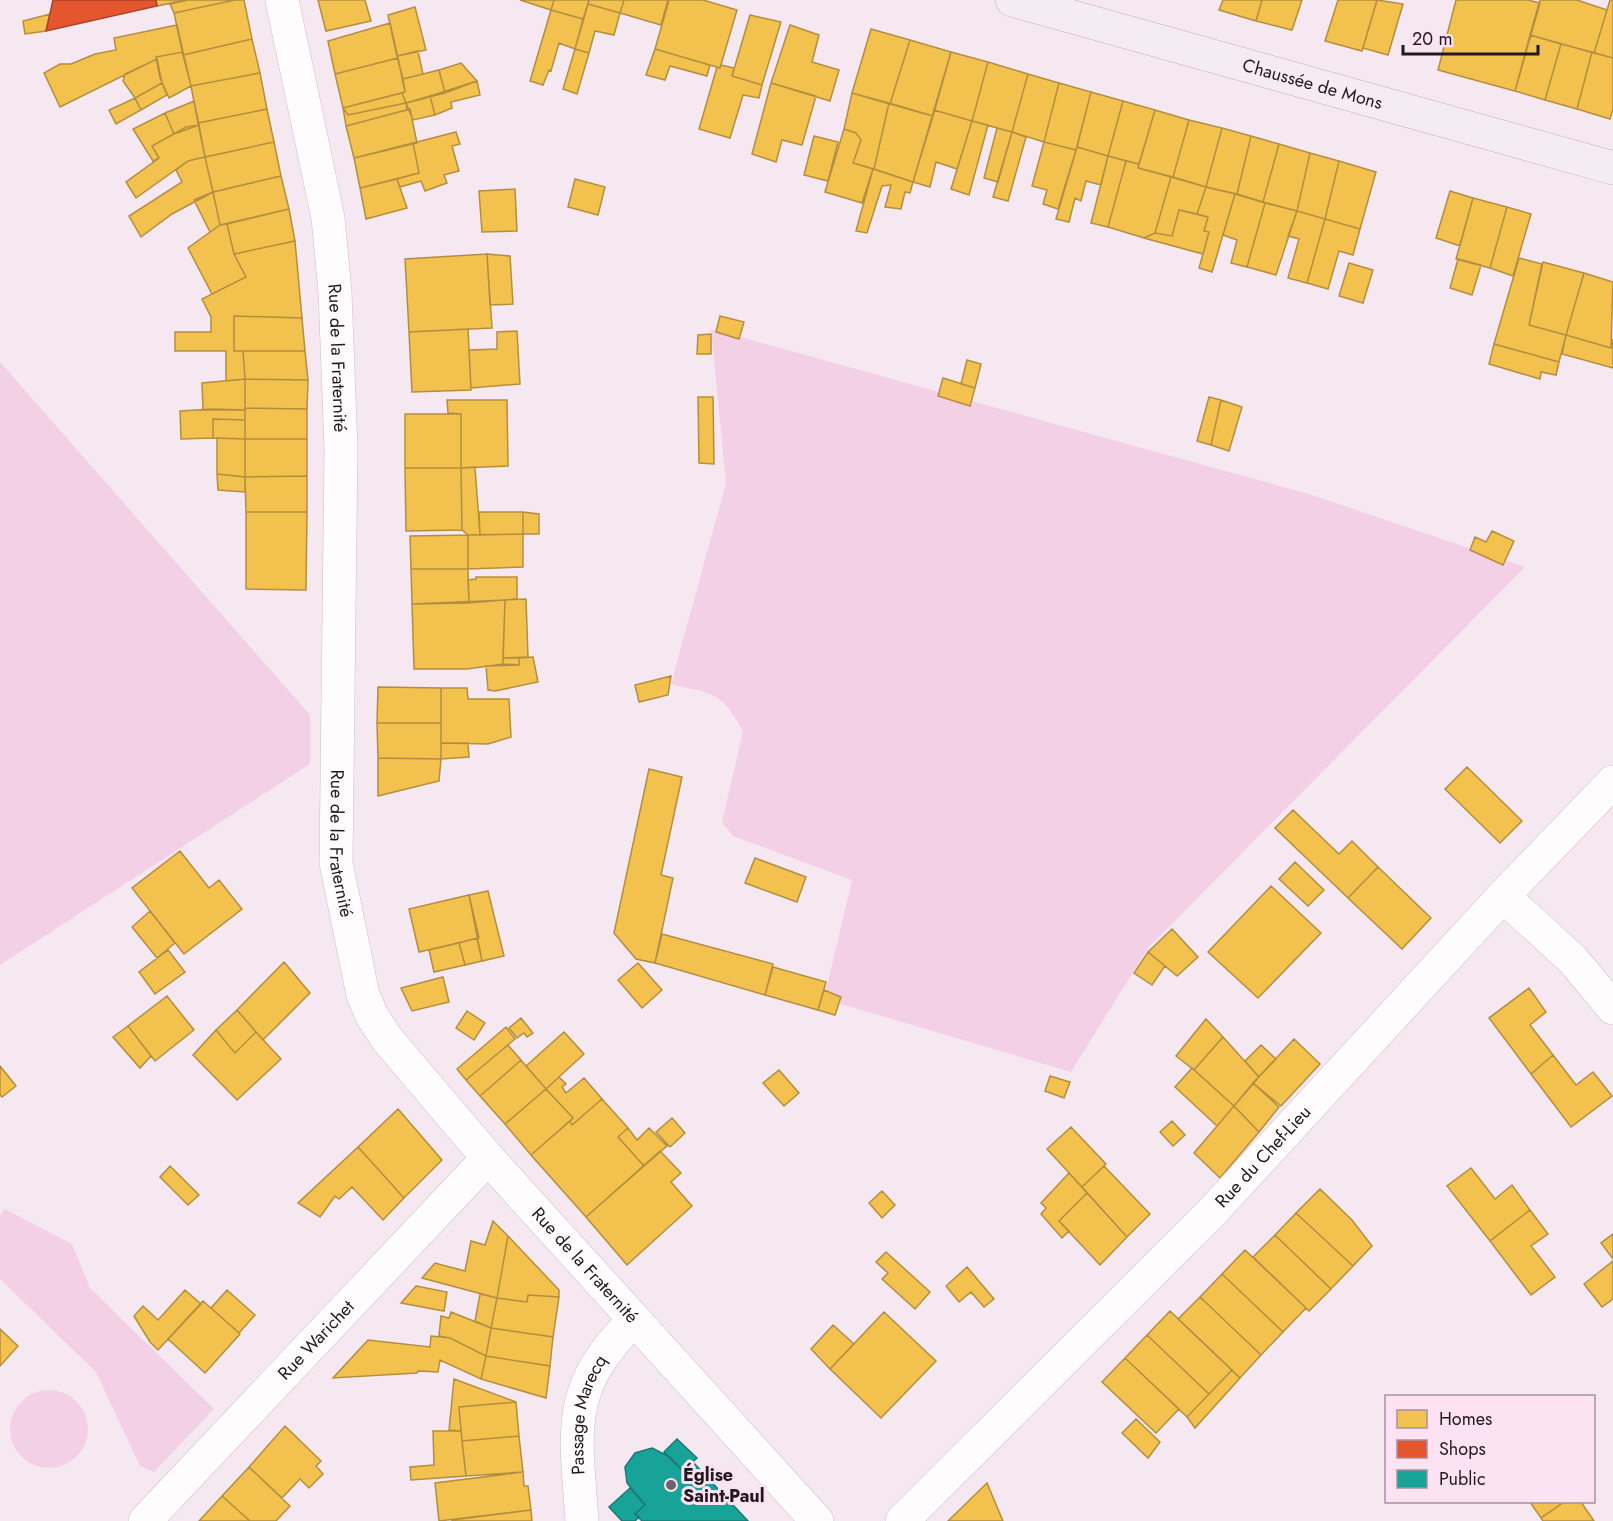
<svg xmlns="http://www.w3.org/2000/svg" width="1613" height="1521" font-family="Jost,sans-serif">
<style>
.green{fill:#f4d0e7}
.homes{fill:#f2c14e;stroke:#b48e40;stroke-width:1.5}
.shops{fill:#e4572e;stroke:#aa442a;stroke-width:1.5}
.public{fill:#17a398;stroke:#1b7974;stroke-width:1.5}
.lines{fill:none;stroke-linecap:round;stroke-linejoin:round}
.minor-casing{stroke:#cbbfc7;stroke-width:34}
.major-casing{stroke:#c2abba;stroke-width:34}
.minor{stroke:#fefcfd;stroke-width:33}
.major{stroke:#f5ebf2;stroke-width:33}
.poi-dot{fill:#6e6168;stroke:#fce2f2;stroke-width:2}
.labels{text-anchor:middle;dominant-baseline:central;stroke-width:6;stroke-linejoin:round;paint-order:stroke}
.street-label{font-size:18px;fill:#24181f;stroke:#fce2f2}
.poi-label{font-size:18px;font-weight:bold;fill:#24181f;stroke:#fce2f2;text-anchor:start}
</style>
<rect width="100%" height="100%" fill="#f6e8f1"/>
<path class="green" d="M711,329L1309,494L1525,567L1148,948L1071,1072L824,999L852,880L733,836L722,822L743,731C720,690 715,695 671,684L726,483Z
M0,362L310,715V764L0,965Z
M5,1209L72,1244L90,1288L214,1409L154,1472L140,1466L96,1372L0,1279V1215Z
M10 1429a39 39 0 1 1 78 0a39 39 0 1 1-78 0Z"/>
<path class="homes" d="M156,0H186L157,6Z
M188,0H235L174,13L170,4Z
M235,0H244L252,39L183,55L174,13Z
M318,0H365L371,21L326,31Z
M520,0H554L551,10Z
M554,0H589L583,19L551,10Z
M589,0H624L620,13L588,4Z
M624,0H668L661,25L620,13Z
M669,0H703L737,10L720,68L655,49Z
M1223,0H1262L1256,21L1219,10Z
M1262,0H1302L1292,30L1256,21Z
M1338,0H1377L1362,51L1325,41Z
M1377,0L1403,4L1388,55L1363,48Z
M1456,0H1528L1540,3L1515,91L1438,70Z
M1540,0H1577L1607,10L1594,53L1530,35Z
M1610,0H1613V58L1594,53Z
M588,4L620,13L614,35L595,31L589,53L575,49Z
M415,7L426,50L397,56L388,15Z
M551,10L583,19L575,49L559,43L551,71L549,70L543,85L530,81Z
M50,14L46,31L25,34L23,21Z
M750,15L781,22L762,85L732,76Z
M390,23L398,58L335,74L328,41Z
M177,25L183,52L156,57L157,59L60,107L44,73L60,64H71L95,54L116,50L114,38Z
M790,25L819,35L812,62L839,70L830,101L771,83Z
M871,29L910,40L890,104L852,93Z
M1530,35L1561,44L1545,100L1515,91Z
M252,39L260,73L191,86L183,55Z
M910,40L951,52L933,116L890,104Z
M1561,44L1592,52L1577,109L1545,100Z
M575,49L589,53L577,94L563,89Z
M655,49L710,65L707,76L670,66L665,80L646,75Z
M418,51L423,74L403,79L397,56Z
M183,52L191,86L169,98L160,78L156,57Z
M951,52L988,62L972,121L934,110Z
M1592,52L1613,58V109L1610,119L1577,109Z
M398,58L405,92L343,108L335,74Z
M157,59L162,83L135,98L123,81L125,74Z
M988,62L1028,74L1012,132L972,121Z
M461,63L477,81L445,93L439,70Z
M721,65L734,68L732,76L762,85L759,98L743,95L730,138L699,129L717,67L720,68Z
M439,70L445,93L406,103L402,93L405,92L403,79Z
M260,73L267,109L198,123L191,86Z
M1028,74L1059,83L1044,142L1012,132Z
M477,81L480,95L451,102L452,108L435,115L430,96Z
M162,83L167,95L141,110L135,98Z
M771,83L816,96L802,145L782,140L776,162L752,154Z
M1059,83L1091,92L1076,150L1044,142Z
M1091,92L1123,101L1108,156L1077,147Z
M402,93L406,103L348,115L343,108Z
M852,93L889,103L874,169L853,163L861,140L856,133L844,129Z
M430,96L435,115L413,120L406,103Z
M135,98L141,110L116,124L109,110Z
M194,101L199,125L174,134L165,113Z
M1123,101L1155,110L1139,164L1108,156Z
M406,103L407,110L346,126L343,108L348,115Z
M889,103L933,116L913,182L874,169Z
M267,109L274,142L205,157L198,123Z
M410,109L417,143L354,158L346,126Z
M934,110L972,121L957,169L936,162L930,187L913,182Z
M1155,110L1189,120L1173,177L1138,168Z
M165,113L174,134L152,146L159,158L153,161L133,129Z
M1189,120L1222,128L1206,187L1173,177Z
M972,121L988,125L969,195L951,189Z
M199,125L205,157L188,161L136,198L126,182L159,158L152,146L186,127Z
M997,128L1012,132L998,182L984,178Z
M1222,128L1251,136L1237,194L1206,187Z
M844,129L856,133L861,140L853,163L873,169L862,203L825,192Z
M456,132L460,144L452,146L459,171L444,175L447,183L425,191L421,181L400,187L397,179L419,173L413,143Z
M1012,132L1026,137L1008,201L993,197Z
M814,136L838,142L828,181L804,175Z
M1251,136L1279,144L1263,202L1237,194Z
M274,142L281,176L213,192L205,157Z
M1044,142L1076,150L1058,209L1043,204L1047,190L1032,186Z
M413,143L419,173L360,188L354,158Z
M1279,144L1310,153L1297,211L1263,202Z
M1077,147L1108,156L1101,185L1086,181L1081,201L1075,198L1069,222L1056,219Z
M1310,153L1339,161L1325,219L1297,211Z
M1108,156L1126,161L1108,227L1091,223Z
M205,157L213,192L172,214L141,237L129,216L182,182L176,170L188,161Z
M1126,161L1139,164L1138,168L1171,177L1155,233L1144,238L1108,227Z
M1339,161L1376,172L1360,229L1325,219Z
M873,169L913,182L910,193L905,192L901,209L885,207L891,185L882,186L867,233L856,231Z
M281,176L289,209L220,225L213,192Z
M1171,177L1206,187L1197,214L1179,210L1172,236L1155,233Z
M397,179L407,208L366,219L360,188Z
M575,179L605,187L598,215L568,207Z
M1206,187L1235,194L1212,272L1199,268L1209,232L1204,231L1208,217L1197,214Z
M515,189L517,231L482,232L479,191Z
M1450,191L1473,198L1460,246L1436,238Z
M213,192L220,225L210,232L194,200Z
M1235,194L1265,203L1247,267L1231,263L1237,240L1223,235Z
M1473,198L1507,207L1490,268L1456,259Z
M1265,203L1297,211L1276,275L1247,267Z
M1507,207L1531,214L1513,276L1490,268Z
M289,209L295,241L234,254L227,224Z
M1179,210L1208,217L1204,231L1209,232L1203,254L1144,238L1155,233L1172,236Z
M1297,211L1325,219L1307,283L1288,278L1299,239L1288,236Z
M1325,219L1360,229L1353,255L1339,251L1328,289L1307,283Z
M227,224L234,254L246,277L212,294L188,248L220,225Z
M295,241L302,318L234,316V351H243L245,379L226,381V351H175V332H211V317L202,299L246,277L234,254Z
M487,254L492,328L409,332L405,259Z
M487,254L510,256L513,304L490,305Z
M1519,258L1542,264L1529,325L1566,335L1559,362L1494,344Z
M1458,259L1481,265L1472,295L1450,288Z
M1543,262L1584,273L1566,335L1529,325Z
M1349,263L1373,270L1363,303L1339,296Z
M1584,273L1613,282L1611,348L1566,335Z
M234,316L302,318L305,351H234Z
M720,316L744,322L739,339L716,332Z
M468,329L471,390L412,392L409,332Z
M517,331L520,384L471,388L469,350L497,349V332Z
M711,334V354H697L698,335Z
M1566,335L1611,348L1613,339V368L1562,354Z
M1494,344L1559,362L1556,375L1541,372L1540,379L1489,364Z
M243,351H305L308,380L245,379Z
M967,360L981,364L975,388L961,384Z
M943,378L975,388L970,406L938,396Z
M245,379L308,380L307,409L245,408Z
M245,379V410H203L202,383Z
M698,397H713L714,464L699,463Z
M1209,397L1221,400L1211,445L1197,441Z
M447,400H507L508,466L461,468V414L448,413Z
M1221,400L1242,407L1229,451L1211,445Z
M245,408L307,409V439H245Z
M213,409L245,410V420L213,419V438L181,439L180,411Z
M405,414H461V468H405Z
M213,419L245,420V439L213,438Z
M217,438L245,439V477L217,474Z
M245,439H307V476L245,477Z
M475,467L480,535H468L462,530L461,468Z
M405,468H461L462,530L406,531Z
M217,474L245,477V492L218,490Z
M307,476V512H246L245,477Z
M246,512H307L306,590L246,589Z
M479,512H523V534L480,535Z
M523,512L539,514V534H523Z
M1492,531L1514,541L1503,565L1470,550L1475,537L1486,542Z
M523,534V567L468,569V535Z
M468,535V569H411L410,536Z
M411,569H468L469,603L412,604Z
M476,577H517V599L469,603L468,580L476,579Z
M526,599L528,657L503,658L505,600Z
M505,600L503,664L467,669H414L412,604Z
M533,657L538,682L495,691L488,690L486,666L519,665V658Z
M503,658H519V665L503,664Z
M671,676L668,695L639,702L635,685Z
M378,687L441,688V723H377Z
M441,688H467L468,699H509L511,737L488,744L441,743Z
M377,723H441V759L378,758Z
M441,743H468L469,757L441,759Z
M378,758L441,759L439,781L378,796Z
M1467,767L1522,821L1500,843L1445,789Z
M649,769L682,777L661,875L673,878L655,963L636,959L614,933Z
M1293,810L1339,854L1352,841L1378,867L1348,898L1275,828Z
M180,851L209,888L219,880L242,909L184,954L132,888Z
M755,858L806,877L797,902L745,883Z
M1295,862L1324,890L1308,906L1279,879Z
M1378,867L1431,918L1402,949L1348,898Z
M1271,886L1321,933L1258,998L1208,952Z
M488,891L504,956L482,961L469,895Z
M469,895L479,938L419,952L409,909Z
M150,911L175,943L157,958L132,927Z
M1172,929L1198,957L1177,976L1148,952Z
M662,934L773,964L765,995L655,963Z
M477,938L482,961L465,965L459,943Z
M459,943L465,965L434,972L429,950Z
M168,950L185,972L155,994L139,972Z
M1148,952L1165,966L1152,985L1134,973Z
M284,962L310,993L263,1040L237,1010Z
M638,963L662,990L642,1008L618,980Z
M773,967L826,982L818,1010L765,995Z
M443,977L449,1002L412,1011L401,988Z
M1529,988L1546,1012L1530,1025L1553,1055L1531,1074L1489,1018Z
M824,990L841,997L835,1015L818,1010Z
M167,996L194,1030L155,1061L128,1026Z
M237,1010L256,1032L235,1053L216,1030Z
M467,1011L485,1023L474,1040L456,1028Z
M521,1018L533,1033L527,1037L524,1033L517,1038L509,1028Z
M1206,1019L1223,1037L1194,1070L1176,1056Z
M128,1026L151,1056L140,1068L113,1037Z
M506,1027L515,1039L466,1080L457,1069Z
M216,1030L235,1053L256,1032L281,1059L237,1100L193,1055Z
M564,1032L584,1054L546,1089L526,1066Z
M1223,1037L1259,1077L1234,1106L1194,1070Z
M1294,1039L1320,1064L1281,1106L1253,1083Z
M508,1045L521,1060L480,1096L466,1080Z
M1261,1045L1276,1059L1259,1077L1245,1061Z
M1553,1055L1576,1085L1593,1072L1612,1096L1571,1127L1531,1074Z
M521,1060L546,1089L505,1124L480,1096Z
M0,1066L16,1086L2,1097L0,1095Z
M1192,1068L1234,1106L1217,1126L1175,1087Z
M779,1070L799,1093L784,1106L763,1083Z
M1050,1076L1070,1082L1064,1098L1045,1091Z
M559,1077L566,1084L562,1087L566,1093L584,1078L602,1099L572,1125L570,1121L573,1118L546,1089Z
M1253,1083L1279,1107L1259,1132L1234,1106Z
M546,1089L573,1118L531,1155L505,1124Z
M602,1099L628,1128L618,1137L644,1166L586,1217L531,1155L570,1121L572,1125Z
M1234,1106L1259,1132L1220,1178L1194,1153Z
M398,1109L442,1160L404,1198L358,1147Z
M672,1118L685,1133L670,1147L656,1132Z
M1172,1121L1185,1135L1173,1146L1160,1132Z
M1071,1127L1106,1164L1082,1187L1047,1149Z
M628,1128L637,1140L649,1128L667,1146L644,1166L618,1137Z
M358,1147L404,1198L383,1220L352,1187L339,1199L335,1196L320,1217L298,1203Z
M660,1151L681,1173L671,1182L692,1206L627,1265L586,1217Z
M170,1166L199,1195L188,1205L160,1177Z
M1104,1166L1150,1214L1127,1237L1082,1187Z
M1471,1168L1495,1199L1512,1185L1530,1210L1490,1241L1447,1186Z
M1069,1173L1087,1193L1059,1221L1069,1231L1062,1238L1041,1214L1046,1208L1041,1203Z
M1320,1189L1352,1220L1372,1246L1353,1266L1296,1213Z
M882,1191L895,1205L882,1218L869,1203Z
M1087,1193L1127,1237L1100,1265L1059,1221Z
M1530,1210L1548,1234L1531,1246L1555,1277L1531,1295L1490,1241Z
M1296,1213L1353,1266L1331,1289L1275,1235Z
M493,1221L508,1236L497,1298L422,1278L435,1263L465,1271L471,1241L485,1245Z
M1613,1234V1259L1601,1243Z
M1275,1235L1331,1289L1309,1311L1253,1257Z
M508,1236L559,1290V1297L528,1295L527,1302L497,1298Z
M1245,1250L1306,1308L1283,1332L1222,1274Z
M886,1252L930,1292L915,1309L882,1279L888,1273L876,1262Z
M1613,1261V1299L1602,1307L1584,1284Z
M967,1267L994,1299L984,1307L971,1292L959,1302L946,1286Z
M1222,1274L1283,1332L1261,1355L1200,1297Z
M416,1286L447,1292L444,1311L401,1303Z
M185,1290L201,1304L158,1350L150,1342L134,1316L143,1306L158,1320Z
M227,1290L255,1315L239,1333L211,1308Z
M480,1294L497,1298L491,1328L475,1321Z
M528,1295L559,1297L553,1337L491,1328L497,1298L527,1302Z
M1200,1297L1261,1355L1240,1378L1178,1319Z
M203,1301L240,1334L205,1373L168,1339Z
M1170,1311L1232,1370L1209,1394L1147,1335Z
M451,1312L491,1328L486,1356L450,1338L439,1336L441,1316L449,1318Z
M884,1312L936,1361L881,1418L830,1369Z
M833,1325L854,1344L830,1369L811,1349Z
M491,1328L553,1337L550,1366L486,1356Z
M0,1329L18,1346L0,1366Z
M1147,1335L1209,1394L1187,1417L1125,1358Z
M431,1336L450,1338L486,1356L481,1379L440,1360L438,1372L418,1371L417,1373L333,1378L368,1340L430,1347Z
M486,1356L550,1366L546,1398L481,1379Z
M1125,1358L1179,1409L1156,1433L1102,1382Z
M1232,1370L1240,1378L1195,1428L1187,1417Z
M454,1379L516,1402L459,1407L461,1431L449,1430Z
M516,1402L519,1436L462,1441L459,1407Z
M1136,1419L1160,1442L1148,1458L1122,1433Z
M285,1426L321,1461L316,1466L323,1474L309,1488L300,1479L282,1498L249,1467Z
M433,1431H461L466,1476L411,1480L410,1467L434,1465Z
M519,1436L523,1472L466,1476L462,1441Z
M249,1467L290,1506L276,1521H250L222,1496Z
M523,1472L524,1486H528L531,1510L439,1521L435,1483Z
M987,1483L1003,1521H948Z
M222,1496L250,1521H199Z
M1530,1502H1564L1541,1518Z
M1564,1502H1581L1594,1521H1543L1541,1518Z
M531,1510L532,1521H452V1520Z"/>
<path class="shops" d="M53,0H156L157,6L46,31Z"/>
<path class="public" d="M677,1439L697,1458L683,1471L664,1452Z
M652,1448L670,1457L683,1471L693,1462L748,1521H642L635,1514L645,1505L627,1483L625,1467L635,1453Z
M630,1488L645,1505L635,1514L639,1517L635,1521H622L609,1507Z"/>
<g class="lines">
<g class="minor-casing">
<g id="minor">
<path id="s1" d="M282,0L328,218L335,292L341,448L336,863L363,995L372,1016L387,1039L488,1158L817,1521"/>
<path d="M1503,896L1573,960L1613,1008"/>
<path id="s2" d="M145,1521L488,1158"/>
<path id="s3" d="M582,1521C576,1432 564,1389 633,1321"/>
<path id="s4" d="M902,1521L1213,1211L1503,896L1613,782"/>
</g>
</g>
<g class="major-casing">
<g id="major">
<path id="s5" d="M1012,0L1613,168"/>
</g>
</g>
<use href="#minor" class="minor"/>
<use href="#major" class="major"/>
</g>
<circle class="poi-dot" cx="671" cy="1485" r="6"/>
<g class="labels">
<g class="street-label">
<text stroke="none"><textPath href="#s5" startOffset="312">Chaussée de Mons</textPath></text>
<text stroke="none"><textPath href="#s1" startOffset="363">Rue de la Fraternité</textPath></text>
<text stroke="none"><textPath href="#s1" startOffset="849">Rue de la Fraternité</textPath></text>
<text stroke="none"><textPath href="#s4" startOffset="513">Rue du Chef-Lieu</textPath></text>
<text stroke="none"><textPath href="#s1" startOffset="1354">Rue de la Fraternité</textPath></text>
<text stroke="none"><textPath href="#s2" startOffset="249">Rue Warichet</textPath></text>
<text stroke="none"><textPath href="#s3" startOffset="108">Passage Marecq</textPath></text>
</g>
<g class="poi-label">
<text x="683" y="1475">Église<tspan x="683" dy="21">Saint-Paul</tspan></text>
</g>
</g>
<rect x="1385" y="1395" width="210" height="108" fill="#fce2f2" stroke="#a6919e" stroke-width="1.5"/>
<rect x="1397" y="1410" width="30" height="18" fill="#f2c14e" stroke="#a6919e" stroke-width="1.5"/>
<text x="1439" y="1425" font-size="18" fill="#24181f">Homes</text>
<rect x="1397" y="1440" width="30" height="18" fill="#e4572e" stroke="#a6919e" stroke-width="1.5"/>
<text x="1439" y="1455" font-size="18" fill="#24181f">Shops</text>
<rect x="1397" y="1470" width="30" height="18" fill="#17a398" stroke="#a6919e" stroke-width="1.5"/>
<text x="1439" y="1485" font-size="18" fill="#24181f">Public</text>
<path d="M1403 45v9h135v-9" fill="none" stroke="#24181f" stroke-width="3"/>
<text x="1412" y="45" font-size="18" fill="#24181f" stroke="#fce2f2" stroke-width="4.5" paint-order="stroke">20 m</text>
</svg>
